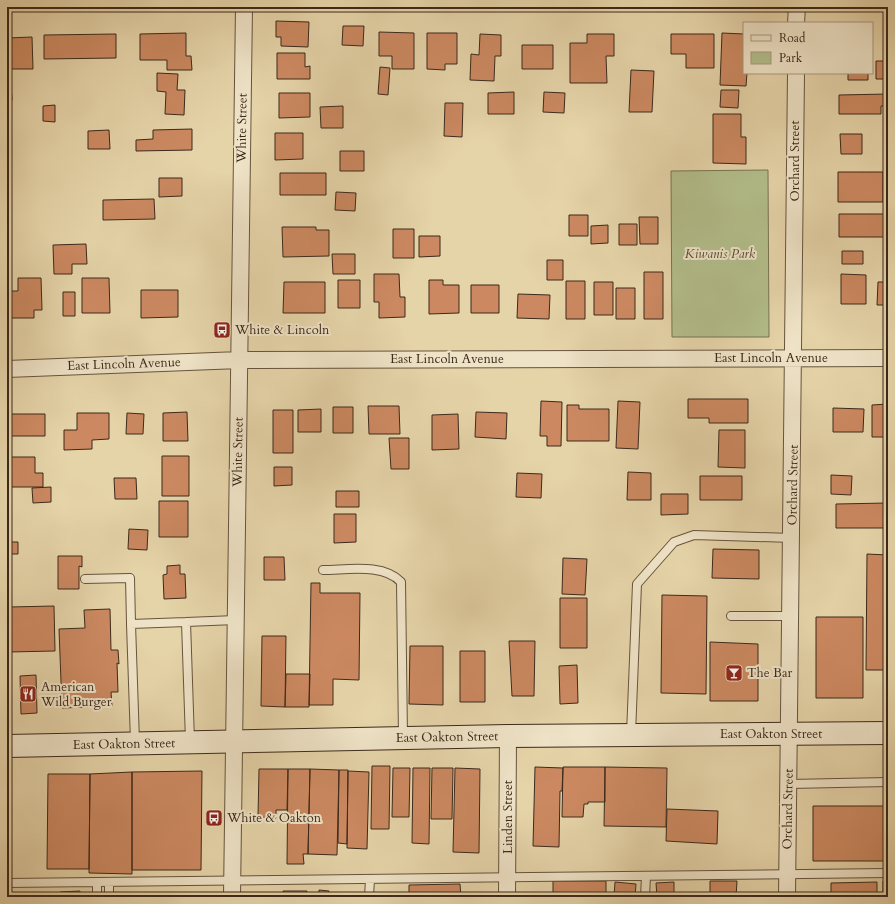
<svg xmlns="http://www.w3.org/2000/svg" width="895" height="904" font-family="Cardo,serif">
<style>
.green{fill:#b2bd8a;stroke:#777352}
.building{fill:#cc8961;stroke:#3c291b}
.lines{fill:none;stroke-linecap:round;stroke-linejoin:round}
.service-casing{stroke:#66543e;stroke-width:10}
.minor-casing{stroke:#66543e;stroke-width:18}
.secondary-casing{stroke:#3c291b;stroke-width:24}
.service{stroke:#efe3c7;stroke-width:8}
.minor{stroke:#efe3c7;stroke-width:16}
.secondary{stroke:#efe3c7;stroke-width:22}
.labels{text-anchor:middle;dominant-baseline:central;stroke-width:4;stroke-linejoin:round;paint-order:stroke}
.street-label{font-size:13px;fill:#3c291b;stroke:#efe3c7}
.park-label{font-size:13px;font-style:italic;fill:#544731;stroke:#efe3c7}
.poi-label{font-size:13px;fill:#3c291b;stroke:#efe3c7;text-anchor:start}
</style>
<rect width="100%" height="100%" fill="#e6d4a9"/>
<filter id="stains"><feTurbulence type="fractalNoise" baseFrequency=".005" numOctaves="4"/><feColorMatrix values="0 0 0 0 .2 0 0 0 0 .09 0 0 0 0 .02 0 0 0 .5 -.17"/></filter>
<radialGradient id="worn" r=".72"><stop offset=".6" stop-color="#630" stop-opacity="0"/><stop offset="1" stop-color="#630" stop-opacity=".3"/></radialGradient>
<path class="green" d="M768,170L769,337H672L671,171Z"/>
<path class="building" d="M276,21L309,22L308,47L281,46V37H276Z
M343,26H364L363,46L342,45Z
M885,31H888V53H884Z
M379,32L414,33V69H392V56H379Z
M186,33V56H191L192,70H167V60H140V34Z
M427,33H457V64H445V70L427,69Z
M722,33L744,34V73H747L746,86L720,85Z
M116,34V58L44,59V35Z
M480,34L501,35V56H495L494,81L470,80L471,54L479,55Z
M587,34H614V56H606L607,83H570V43H587Z
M671,34H714V68H686V54H671Z
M32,37L33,69H7V38Z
M522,45H553V69H522Z
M277,53H305V67L310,66V79H277Z
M876,61H888V79H876Z
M380,67L390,68L388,95L378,94Z
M631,70L654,71L652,112H629Z
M157,73L178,74L177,90H185L184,115L165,114L166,92L157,91Z
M848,73H868V80H848Z
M7,85H11L12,100L7,101Z
M721,90H739L738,108L720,107Z
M514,92V114H488V93Z
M544,92L565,93L564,113L543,112Z
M279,93H310V117L279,118Z
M888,94V106H881V114H839V95Z
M445,103H463L462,137L444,136Z
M55,105V122L43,121V106Z
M343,106V128H321L320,107Z
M713,114H741V137H746V164L713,163Z
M192,129V150L136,151V140L153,139V130Z
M109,130L110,149H88V131Z
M275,133H303V159L275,160Z
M840,134H862V154H841Z
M340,151H364V171H340Z
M838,172H883V202H838Z
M280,173H326V195H280Z
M159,178H182V196L159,197Z
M336,192L356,193L355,211L335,210Z
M154,199L155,219L103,220V200Z
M839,214H886V237H839Z
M569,215H588V236H569Z
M639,217H658V244H640Z
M619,224H637V245H619Z
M608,225V243L591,244V226Z
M282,227H316V230H329V256L283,257Z
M393,229H414V258H393Z
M419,236H440V256L419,257Z
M86,244L87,264H72V274H54L53,245Z
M842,251H863V264H842Z
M332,254H355V274H333Z
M547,260H563V280H547Z
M644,272H663V319H644Z
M374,274H399L400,297H405V317L379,318V302H374Z
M841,274L866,275V304H841Z
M18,278H41L42,310H34V318H7V291H18Z
M82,278H109L110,313H82Z
M338,280H360V308H338Z
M429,280H443V285H459V313L429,314Z
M566,281H585V319H566Z
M284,282H325V313H283Z
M594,282H613V315H594Z
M878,282H888V305H877Z
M471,285H499V313H471Z
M616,288H635V319H616Z
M141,290H178V317L141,318Z
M63,292H75V316H63Z
M518,294L550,295L549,319L517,318Z
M688,399H748V423H709V418H688Z
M541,401L562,402L561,446H547V436H540Z
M618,401L640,402L638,449L616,448Z
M888,404V437H872V405Z
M567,405H579V409H609V441H567Z
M368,406H399L400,434H369Z
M333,407H353V433H333Z
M833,408L864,409L863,432H833Z
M321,409V432H298V410Z
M273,410H293V453H273Z
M187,412L188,441H163V413Z
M476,412L507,413L506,439L475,437Z
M77,413H109V439L92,440V449L64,450V430H77Z
M127,413L144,414L143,434H126Z
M7,414H45V436H7Z
M458,414L459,449L432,450V415Z
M719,430H745V468L718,467Z
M389,438H409V469H391Z
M162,456H189V496H162Z
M10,457H35V473H43V487H10Z
M274,467H292V485L274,486Z
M628,472L651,473V500H627Z
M517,473L542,474L541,498L516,497Z
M831,475L852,476L851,495L831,494Z
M700,476H742V500H700Z
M114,478H136L137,499H115Z
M51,487V502L33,503L32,488Z
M336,491H359V507H336Z
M661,494H688V514L661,515Z
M159,501H188V537H159Z
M887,503V528H836V504Z
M334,514H356V542L334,543Z
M129,529L148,530L147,550L128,549Z
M7,542H18V554H7Z
M713,549L759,550V579L712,578Z
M867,554L888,555V670H866Z
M58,556H82V567L79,566V589H58Z
M264,557H284L285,580H264Z
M563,558L587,559L585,595L562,594Z
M180,565V574H185L186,598L164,599L163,575L167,574V566Z
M311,583H320V593H360L359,680L333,679V705H309Z
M662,595L707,596L706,694L661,693Z
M560,598H587V648H560Z
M54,606L55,651L9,652V607Z
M110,609L111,650H118L119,664L117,663L118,692H111L112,706L62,708L59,629L85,628L84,610Z
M816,617H863V698H816Z
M262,636H286L285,707L261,706Z
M509,641H535L534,696H512Z
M710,642L758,644V701H710Z
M410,646H443V705L409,704Z
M460,651H485V702H460Z
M577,665L578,703L560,704L559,666Z
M286,674H310L309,707H285Z
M36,675L37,713L21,714L20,676Z
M372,766H390L389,829H371Z
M535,767L563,768L562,791H560L559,847L533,846Z
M563,767H605V802H588V804H584L583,817H562Z
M605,767L667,768L666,827L604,826Z
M393,768H410L409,817H392Z
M413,768H430L429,844L412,843Z
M432,768H453L452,819H431Z
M455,768L480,769L479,853L453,852Z
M259,769H288L287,810H276V818L258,817Z
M288,769H310L308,854H303L304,864H287Z
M310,769L339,770L337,855L308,854Z
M339,770H348L347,844L338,843Z
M202,771L201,870H132V772Z
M348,771L369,772L367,849L347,848Z
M132,772V874L89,873L90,774Z
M48,774H90L89,869H47Z
M813,806H888V861H813Z
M667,809L718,811L717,844L666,841Z
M553,881H606V897H553Z
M710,881H737L736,897H710Z
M883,881H888V897H883Z
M615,882L636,884L635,897H614Z
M674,882V897H657L656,883Z
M877,882V897H831V883Z
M460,884L461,897H409V885Z
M319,890L329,891V897H319Z
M80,891V897H60V892Z
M283,891H307L306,897H283Z"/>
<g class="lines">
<g class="service-casing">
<path id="service" d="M323,570C347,570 383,563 401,582L403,737
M85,579L130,578L131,624
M731,616H791
M186,622L236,620
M631,734L637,584L674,542L694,535L792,538
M135,742L131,624L186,622L190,741
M789,784L888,782
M109,882V897
M7,883L888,873
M97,897V882
M369,897L370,879
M645,897L646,876"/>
</g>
<g class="minor-casing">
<path id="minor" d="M796,23L797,7
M7,369L240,360L888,358
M232,897L244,7
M507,897L508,736
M787,897L796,73"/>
</g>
<g class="secondary-casing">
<path id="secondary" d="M7,746L508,736L888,733"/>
</g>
<use href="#service" class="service"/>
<use href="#minor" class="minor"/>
<use href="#secondary" class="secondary"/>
</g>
<defs>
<g id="bus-square" transform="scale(0.9)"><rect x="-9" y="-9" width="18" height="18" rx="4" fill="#8f2418" stroke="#efe3c7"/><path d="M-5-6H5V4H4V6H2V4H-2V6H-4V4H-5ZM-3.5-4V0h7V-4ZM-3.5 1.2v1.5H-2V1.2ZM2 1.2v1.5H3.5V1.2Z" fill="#fff"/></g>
<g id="bar-square" transform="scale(0.9)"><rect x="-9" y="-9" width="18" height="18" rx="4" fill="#8f2418" stroke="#efe3c7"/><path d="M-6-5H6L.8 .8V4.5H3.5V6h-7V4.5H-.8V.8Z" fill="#fff"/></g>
<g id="restaurant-square" transform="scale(0.9)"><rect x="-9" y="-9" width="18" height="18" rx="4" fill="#8f2418" stroke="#efe3c7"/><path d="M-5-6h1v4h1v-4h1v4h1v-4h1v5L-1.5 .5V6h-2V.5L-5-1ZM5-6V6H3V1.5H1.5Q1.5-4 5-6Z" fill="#fff"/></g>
</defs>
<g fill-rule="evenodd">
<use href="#bus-square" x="222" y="330"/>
<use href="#bar-square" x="734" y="673"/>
<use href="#restaurant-square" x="28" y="694"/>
<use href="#bus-square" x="214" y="818"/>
</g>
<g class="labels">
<g class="street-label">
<text transform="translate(242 128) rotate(-89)">White Street</text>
<text transform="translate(795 161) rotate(-90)">Orchard Street</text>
<text x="771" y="358">East Lincoln Avenue</text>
<text x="447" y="359">East Lincoln Avenue</text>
<text transform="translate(124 364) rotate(-2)">East Lincoln Avenue</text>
<text transform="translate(238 452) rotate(-89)">White Street</text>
<text transform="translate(793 485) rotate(-89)">Orchard Street</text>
<text x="771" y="734">East Oakton Street</text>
<text transform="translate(447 737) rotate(-1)">East Oakton Street</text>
<text transform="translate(124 744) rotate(-1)">East Oakton Street</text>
<text transform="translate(788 809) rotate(-89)">Orchard Street</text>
<text transform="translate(508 817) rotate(-90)">Linden Street</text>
</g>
<g class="park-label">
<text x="720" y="254">Kiwanis Park</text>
</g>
<g class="poi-label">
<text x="235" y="330">White &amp; Lincoln</text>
<text x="747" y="673">The Bar</text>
<text x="41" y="687">American<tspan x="41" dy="15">Wild Burger</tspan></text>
<text x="227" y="818">White &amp; Oakton</text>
</g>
</g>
<rect width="895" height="904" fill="none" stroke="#e6d4a9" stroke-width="24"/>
<rect x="8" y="8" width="879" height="888" fill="none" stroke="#3c291b" stroke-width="2"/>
<rect x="12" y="12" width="871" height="880" fill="none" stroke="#3c291b"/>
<rect x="743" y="22" width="130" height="52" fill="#efe3c7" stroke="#a79982"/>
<rect x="751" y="35" width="20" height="6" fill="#efe3c7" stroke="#a79982"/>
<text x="779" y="42" font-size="12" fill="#3c291b">Road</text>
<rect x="751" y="52" width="20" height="12" fill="#b2bd8a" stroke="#a79982"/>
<text x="779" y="62" font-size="12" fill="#3c291b">Park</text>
<rect width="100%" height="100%" filter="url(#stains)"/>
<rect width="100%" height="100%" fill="url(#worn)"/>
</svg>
